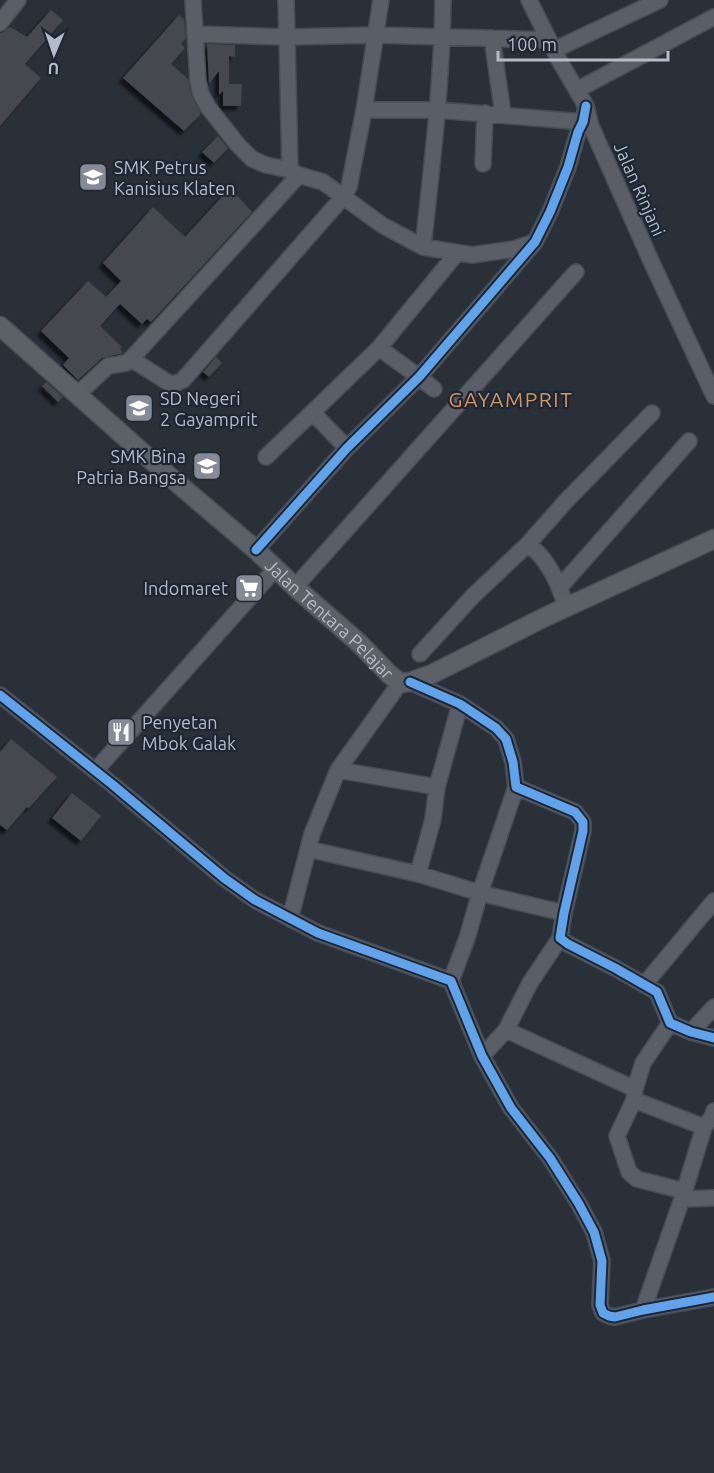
<svg xmlns="http://www.w3.org/2000/svg" width="714" height="1473" font-family="Ubuntu,sans-serif">
<style>
.building{fill:#444950;filter:url(#shadow)}
.lines{fill:none;stroke-linecap:round;stroke-linejoin:round}
.minor-casing{stroke:#484c53;stroke-width:18}
.major-casing{stroke:#484c55;stroke-width:21}
.minor{stroke:#5a5e66;stroke-width:15}
.major{stroke:#5c6168;stroke-width:18}
.cycleway-casing{stroke:#1d2633;stroke-width:13}
.cycleway{stroke:#60a3ed;stroke-width:9}
.labels{text-anchor:middle;dominant-baseline:central;stroke-width:4.5;stroke-linejoin:round;paint-order:stroke}
.poi-label{font-size:18px;fill:#b4bcc9;stroke:#1d2633;text-anchor:start}
.street-label{font-size:18px;fill:#b4bcc9;stroke:#1d2633}
.quarter-label{font-size:21px;letter-spacing:1.5px;fill:#d59563;stroke:#1d2633}
</style>
<defs>
<filter id="shadow"><feDropShadow dx="-4.5" dy="4.5" stdDeviation="1.5" flood-color="#0009"/></filter>
</defs>
<rect width="100%" height="100%" fill="#2a3038"/>
<path class="building" d="M51,10L63,20L25,64L41,78L0,126V33L4,32L10,27L27,37Z
M179,15L184,19L186,38L181,44L185,48L171,64L188,79L192,96L201,114L184,131L123,78Z
M207,44L235,45V57L229,56V84H242L241,106H223V91L219,95V71L209,84Z
M218,136L228,148L214,163L202,152Z
M230,188L252,212L151,322L147,319L142,324L120,304L100,326L122,347L120,349L123,353L102,358L78,380L63,365L69,358L41,331L88,281L106,297L121,281L103,263L153,207L185,237Z
M216,357L222,363L209,377L203,372Z
M46,382L63,397L58,402L42,386Z
M11,739L57,777L29,808L27,807L7,830L0,825V752Z
M72,793L101,816L81,841L52,818Z"/>
<g class="lines">
<g class="minor-casing">
<path id="minor" d="M193,0L198,81L201,94L208,107L238,145L252,159L266,165L290,170L299,175L323,182L382,225L423,247L472,255L514,249L535,242
M286,0L287,37L376,35L549,40
M529,0L559,60L586,106L591,126L651,261L714,396
M0,23L18,0
M195,34L287,37L290,170
M492,38L503,114
M554,50L660,0
M577,90L714,17
M364,110H438L583,122
M483,164L485,113
M423,247C432,165 442,83 443,0
M379,348L419,377L434,389
M131,359L169,383L174,384L183,380L343,197L349,187L364,110L381,0
M77,395L108,366L126,363L131,359L299,175
M313,413L347,448
M266,457L379,348L457,253
M528,544C548,559 559,583 566,607
M256,550L347,448L419,377L535,242L550,212L568,167L578,132L583,122L586,106
M295,587L576,272
M560,587L689,441
M420,654L473,596L528,544L566,501L652,413
M410,682L460,704L496,728L506,739L513,762L516,787L575,812L583,822V831L564,913L560,938L568,944L615,968L657,992L670,1023L691,1032L714,1038
M0,695L113,785L224,878L255,900L318,933L451,981L482,1056L511,1108L550,1158L579,1204L594,1232L602,1261L600,1305L603,1313L609,1316L615,1317L643,1310L714,1297
M338,770L437,787
M95,771L276,568
M308,849L418,874L480,893L564,913
M418,874L433,819L437,787L460,704
M290,919L312,834L338,770L400,683
M451,981L467,938L480,893L516,787
M644,985L714,901
M670,1023L643,1063L635,1089L634,1100L617,1136L629,1172L637,1179L684,1191
M506,1030L635,1089
M691,1032L714,1007
M482,1056L506,1030L530,983L560,938
M634,1100L704,1127
M682,1199L714,1198
M643,1310L682,1199L704,1127L712,1117L714,1111"/>
</g>
<g class="major-casing">
<g id="major">
<path id="s1" d="M0,326L169,476L256,550L295,587L359,643L389,674L400,683L410,682L432,674L545,617L714,539"/>
</g>
</g>
<use href="#minor" class="minor"/>
<use href="#major" class="major"/>
<g class="cycleway-casing">
<path id="cycleway" d="M256,550L347,448L419,377L535,242L550,212L568,167L578,132L583,122L586,106
M410,682L460,704L496,728L506,739L513,762L516,787L575,812L583,822V831L564,913L560,938L568,944L615,968L657,992L670,1023L691,1032L714,1038
M0,695L113,785L224,878L255,900L318,933L451,981L482,1056L511,1108L550,1158L579,1204L594,1232L602,1261L600,1305L603,1313L609,1316L615,1317L643,1310L714,1297"/>
</g>
<use href="#cycleway" class="cycleway"/>
</g>
<defs>
<g id="school-square" transform="scale(1.5)"><rect x="-9" y="-9" width="18" height="18" rx="4" fill="#848b96" stroke="#1d2633"/><path d="M0-5L7-2L0 1L-7-2ZM-4 1L0 2.5L4 1V4Q0 6-4 4Z" fill="#fff"/></g>
<g id="supermarket-square" transform="scale(1.5)"><rect x="-9" y="-9" width="18" height="18" rx="4" fill="#848b96" stroke="#1d2633"/><path d="M-6-5.5h2.5l.6 2H6L4.5 2H-2.5L-4.4-4H-6ZM-1.5 3.2a1.3 1.3 0 1 0 .1 0ZM3 3.2a1.3 1.3 0 1 0 .1 0Z" fill="#fff"/></g>
<g id="restaurant-square" transform="scale(1.5)"><rect x="-9" y="-9" width="18" height="18" rx="4" fill="#848b96" stroke="#1d2633"/><path d="M-5-6h1v4h1v-4h1v4h1v-4h1v5L-1.5 .5V6h-2V.5L-5-1ZM5-6V6H3V1.5H1.5Q1.5-4 5-6Z" fill="#fff"/></g>
</defs>
<g fill-rule="evenodd">
<use href="#school-square" x="93" y="177"/>
<use href="#school-square" x="139" y="408"/>
<use href="#school-square" x="207" y="466"/>
<use href="#supermarket-square" x="249" y="588"/>
<use href="#restaurant-square" x="121" y="732"/>
</g>
<g class="labels">
<g class="poi-label">
<text x="114" y="167">SMK Petrus<tspan x="114" dy="21">Kanisius Klaten</tspan></text>
<text x="160" y="398">SD Negeri<tspan x="160" dy="21">2 Gayamprit</tspan></text>
<text x="186" y="456" text-anchor="end">SMK Bina<tspan x="186" dy="21">Patria Bangsa</tspan></text>
<text x="228" y="588" text-anchor="end">Indomaret</text>
<text x="142" y="722">Penyetan<tspan x="142" dy="21">Mbok Galak</tspan></text>
</g>
<g class="street-label">
<text transform="translate(640 189) rotate(66)">Jalan Rinjani</text>
<text stroke="none"><textPath href="#s1" startOffset="441">Jalan Tentara Pelajar</textPath></text>
</g>
<g class="quarter-label">
<text x="511" y="399">GAYAMPRIT</text>
</g>
</g>
<g transform="translate(54 54) rotate(182)" stroke="#1d2633" stroke-width="4.5" paint-order="stroke">
<path d="M0-4.5L10 22L0 15L-10 22Z" fill="#b4bcc9"/>
<text y="-9" font-size="16" font-weight="bold" text-anchor="middle" fill="#b4bcc9">U</text>
</g>
<path d="M498 51v9h170v-9" fill="none" stroke="#b4bcc9" stroke-width="3"/>
<text x="507" y="51" font-size="18" fill="#b4bcc9" stroke="#1d2633" stroke-width="4.5" paint-order="stroke">100 m</text>
</svg>
